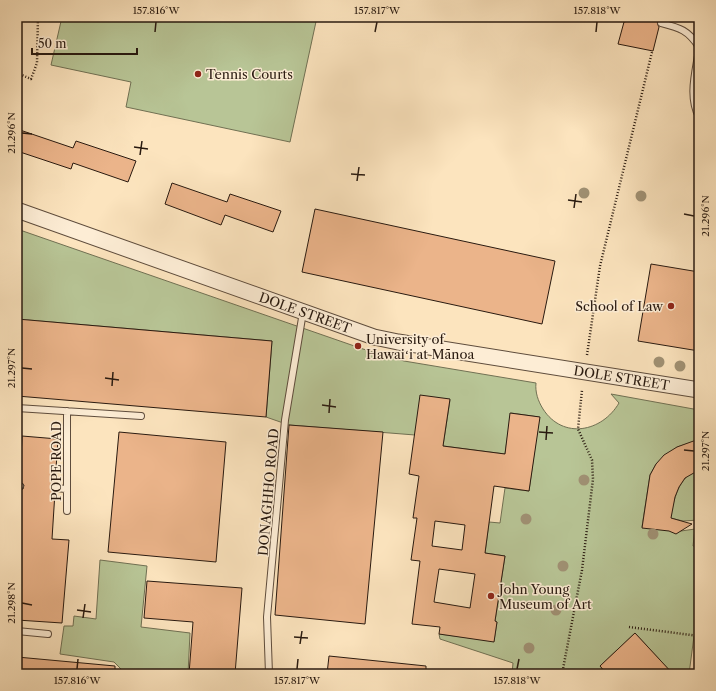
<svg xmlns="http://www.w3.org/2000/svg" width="716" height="691" font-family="'Libre Caslon Text',serif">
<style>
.green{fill:#b8c596;stroke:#707053}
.building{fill:#ebb48a;stroke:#291a10;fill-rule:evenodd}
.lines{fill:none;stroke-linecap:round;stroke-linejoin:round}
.service-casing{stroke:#5e4c3c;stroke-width:8}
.tertiary-casing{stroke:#5e4c3c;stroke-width:17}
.path{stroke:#291a10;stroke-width:2.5;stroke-dasharray:1 2;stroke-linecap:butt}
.service{stroke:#fdedd5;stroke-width:6}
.tertiary{stroke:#fdedd5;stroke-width:15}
.tree{fill:#a09174}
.ticks{fill:none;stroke:#291a10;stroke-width:1.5}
.poi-dot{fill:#8f2418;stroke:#fdedd5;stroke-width:1.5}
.labels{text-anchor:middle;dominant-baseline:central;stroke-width:3;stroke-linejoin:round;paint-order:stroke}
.poi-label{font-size:13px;fill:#291a10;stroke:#fdedd5;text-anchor:start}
.street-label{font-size:13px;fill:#291a10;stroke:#fdedd5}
.neatline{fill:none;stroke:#291a10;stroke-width:1.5}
.ticks-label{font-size:10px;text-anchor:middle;fill:#291a10}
</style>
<rect width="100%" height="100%" fill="#fce4be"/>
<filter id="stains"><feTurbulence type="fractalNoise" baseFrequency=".005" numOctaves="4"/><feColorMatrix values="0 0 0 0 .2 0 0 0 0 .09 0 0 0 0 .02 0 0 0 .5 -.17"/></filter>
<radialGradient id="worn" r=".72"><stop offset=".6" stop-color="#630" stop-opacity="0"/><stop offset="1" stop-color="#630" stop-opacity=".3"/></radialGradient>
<path class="green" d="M62,17H317L290,142L126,107L131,82L51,65Z
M17,229L363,349L404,361L536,383C535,392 538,401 543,409C563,440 602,432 619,403L611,394L699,410V440L677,447L656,464L650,475L642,527L681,531L695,529L693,546L699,547V636H694L689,674H673L635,633L600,666L607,674H512L513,663L440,639L439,634L494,641L497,622L495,621L505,556L485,553L489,522L500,523L505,488L529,491L539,417L511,413L505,454L443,446L450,400L415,435L289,425L266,417L272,341L17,319Z
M699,470V520L683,521L670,518C674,500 678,476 699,470Z
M100,560L147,566L141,627L190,633L188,674H126L114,662L60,654L64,626H73L74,616L96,619Z"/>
<path class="building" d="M629,17H662L657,21L659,27L653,51L618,44L624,22L628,21Z
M17,129L73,148L76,141L136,161L128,182L73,163L71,169L17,151Z
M172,183L227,202L230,194L281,211L273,232L225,215L221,225L165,204Z
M315,209L555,261L542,324L302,272Z
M651,264L699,272V351L638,341Z
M17,319L272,341L266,417L17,396Z
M420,395L450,399L443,446L505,454L510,413L540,417L529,491L494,486L485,553L505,556L495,621L497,622L494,642L439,634L440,627L412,624L420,561L411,560L417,518H413L419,476L409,474ZM435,521L465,525L462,550L432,546ZM439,569L475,574L470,608L434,602Z
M289,425L383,432L365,624L275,615Z
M119,432L226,442L216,562L108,552Z
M22,436L58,439L55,484L51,488L55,492L52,539L69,540L62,623L17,620V535L19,490L23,489L24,485L20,481Z
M699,439V470L685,478L679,487L675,497L671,518L692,524L676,534L669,531L642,528L650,475L656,464L664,455L677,447Z
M147,581L242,588L235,674H189L193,622L144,618Z
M635,633L673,674H607L600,666Z
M329,656L426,666V674H327Z
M17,657L115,666V674H17Z"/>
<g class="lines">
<g class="service-casing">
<path id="service" d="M622,17L625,18
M661,23C680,28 688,30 699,47
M699,49C696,71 688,96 699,117
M17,408L141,416
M17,485L20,486
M55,488L66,489
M67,511V411
M17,631L48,634
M269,674L267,617L285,420L303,312"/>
</g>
<g class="tertiary-casing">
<g id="tertiary">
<path id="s1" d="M17,210L374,337L398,342L699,390"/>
</g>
</g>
<path class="path" d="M17,73L31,79L37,63L38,17
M587,355L600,266L652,52
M629,627L699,636
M562,674L582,570L593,479L592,460L578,429L582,390"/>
<use href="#service" class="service"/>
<use href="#tertiary" class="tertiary"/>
</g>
<g class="tree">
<circle cx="584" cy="193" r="5.5"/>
<circle cx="641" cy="196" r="5.5"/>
<circle cx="659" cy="362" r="5.5"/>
<circle cx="680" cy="366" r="5.5"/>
<circle cx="584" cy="480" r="5.5"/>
<circle cx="526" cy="519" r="5.5"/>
<circle cx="653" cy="534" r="5.5"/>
<circle cx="563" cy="566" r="5.5"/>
<circle cx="556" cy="610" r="5.5"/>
<circle cx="529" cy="648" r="5.5"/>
</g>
<path class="ticks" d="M155,32L156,22M375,32L377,22M596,32L597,22M22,133L32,134M134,147L148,149M140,155L142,141M351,174L365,175M357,181L359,167M568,200L582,202M574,208L576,194M684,214L694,216M22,368L32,369M105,378L119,380M112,386L113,372M322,405L336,407M329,413L330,399M539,432L553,433M546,440L547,426M684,450L694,451M22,603L32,605M77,610L91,612M83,618L85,604M294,637L308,638M300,644L302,631M77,669L78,659M297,669L298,659M517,669L519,659"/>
<g class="poi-dot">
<circle cx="198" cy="74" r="4"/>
<circle cx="671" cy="306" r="4"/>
<circle cx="358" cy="346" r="4"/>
<circle cx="491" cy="596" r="4"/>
</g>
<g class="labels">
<g class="poi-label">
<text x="206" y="74">Tennis Courts</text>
<text x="663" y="306" text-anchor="end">School of Law</text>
<text x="366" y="339">University of<tspan x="366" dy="15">Hawaiʻi at Mānoa</tspan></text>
<text x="499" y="589">John Young<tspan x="499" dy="15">Museum of Art</tspan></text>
</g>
<g class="street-label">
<text stroke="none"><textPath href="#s1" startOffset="306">DOLE STREET</textPath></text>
<text stroke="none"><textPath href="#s1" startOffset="630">DOLE STREET</textPath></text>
<text transform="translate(56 461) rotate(-90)">POPE ROAD</text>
<text transform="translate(268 492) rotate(-85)">DONAGHHO ROAD</text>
</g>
</g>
<rect width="716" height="691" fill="none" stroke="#fce4be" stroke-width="44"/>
<path d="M32 48v6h105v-6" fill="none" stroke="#291a10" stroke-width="2"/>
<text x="38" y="48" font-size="12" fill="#291a10" stroke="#fdedd5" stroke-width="3" paint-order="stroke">50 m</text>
<rect x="22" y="22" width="672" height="647" class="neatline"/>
<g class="ticks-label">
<text x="156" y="14">157.816°W</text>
<text x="377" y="14">157.817°W</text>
<text x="597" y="14">157.818°W</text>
<text transform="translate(11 133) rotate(-90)" y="4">21.296°N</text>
<text transform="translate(705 216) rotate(-90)" y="4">21.296°N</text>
<text transform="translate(11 368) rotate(-90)" y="4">21.297°N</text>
<text transform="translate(705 451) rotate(-90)" y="4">21.297°N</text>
<text transform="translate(11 603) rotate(-90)" y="4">21.298°N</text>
<text x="77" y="684">157.816°W</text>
<text x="297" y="684">157.817°W</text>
<text x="517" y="684">157.818°W</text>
</g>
<rect width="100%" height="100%" filter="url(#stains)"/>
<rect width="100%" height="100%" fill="url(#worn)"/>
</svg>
